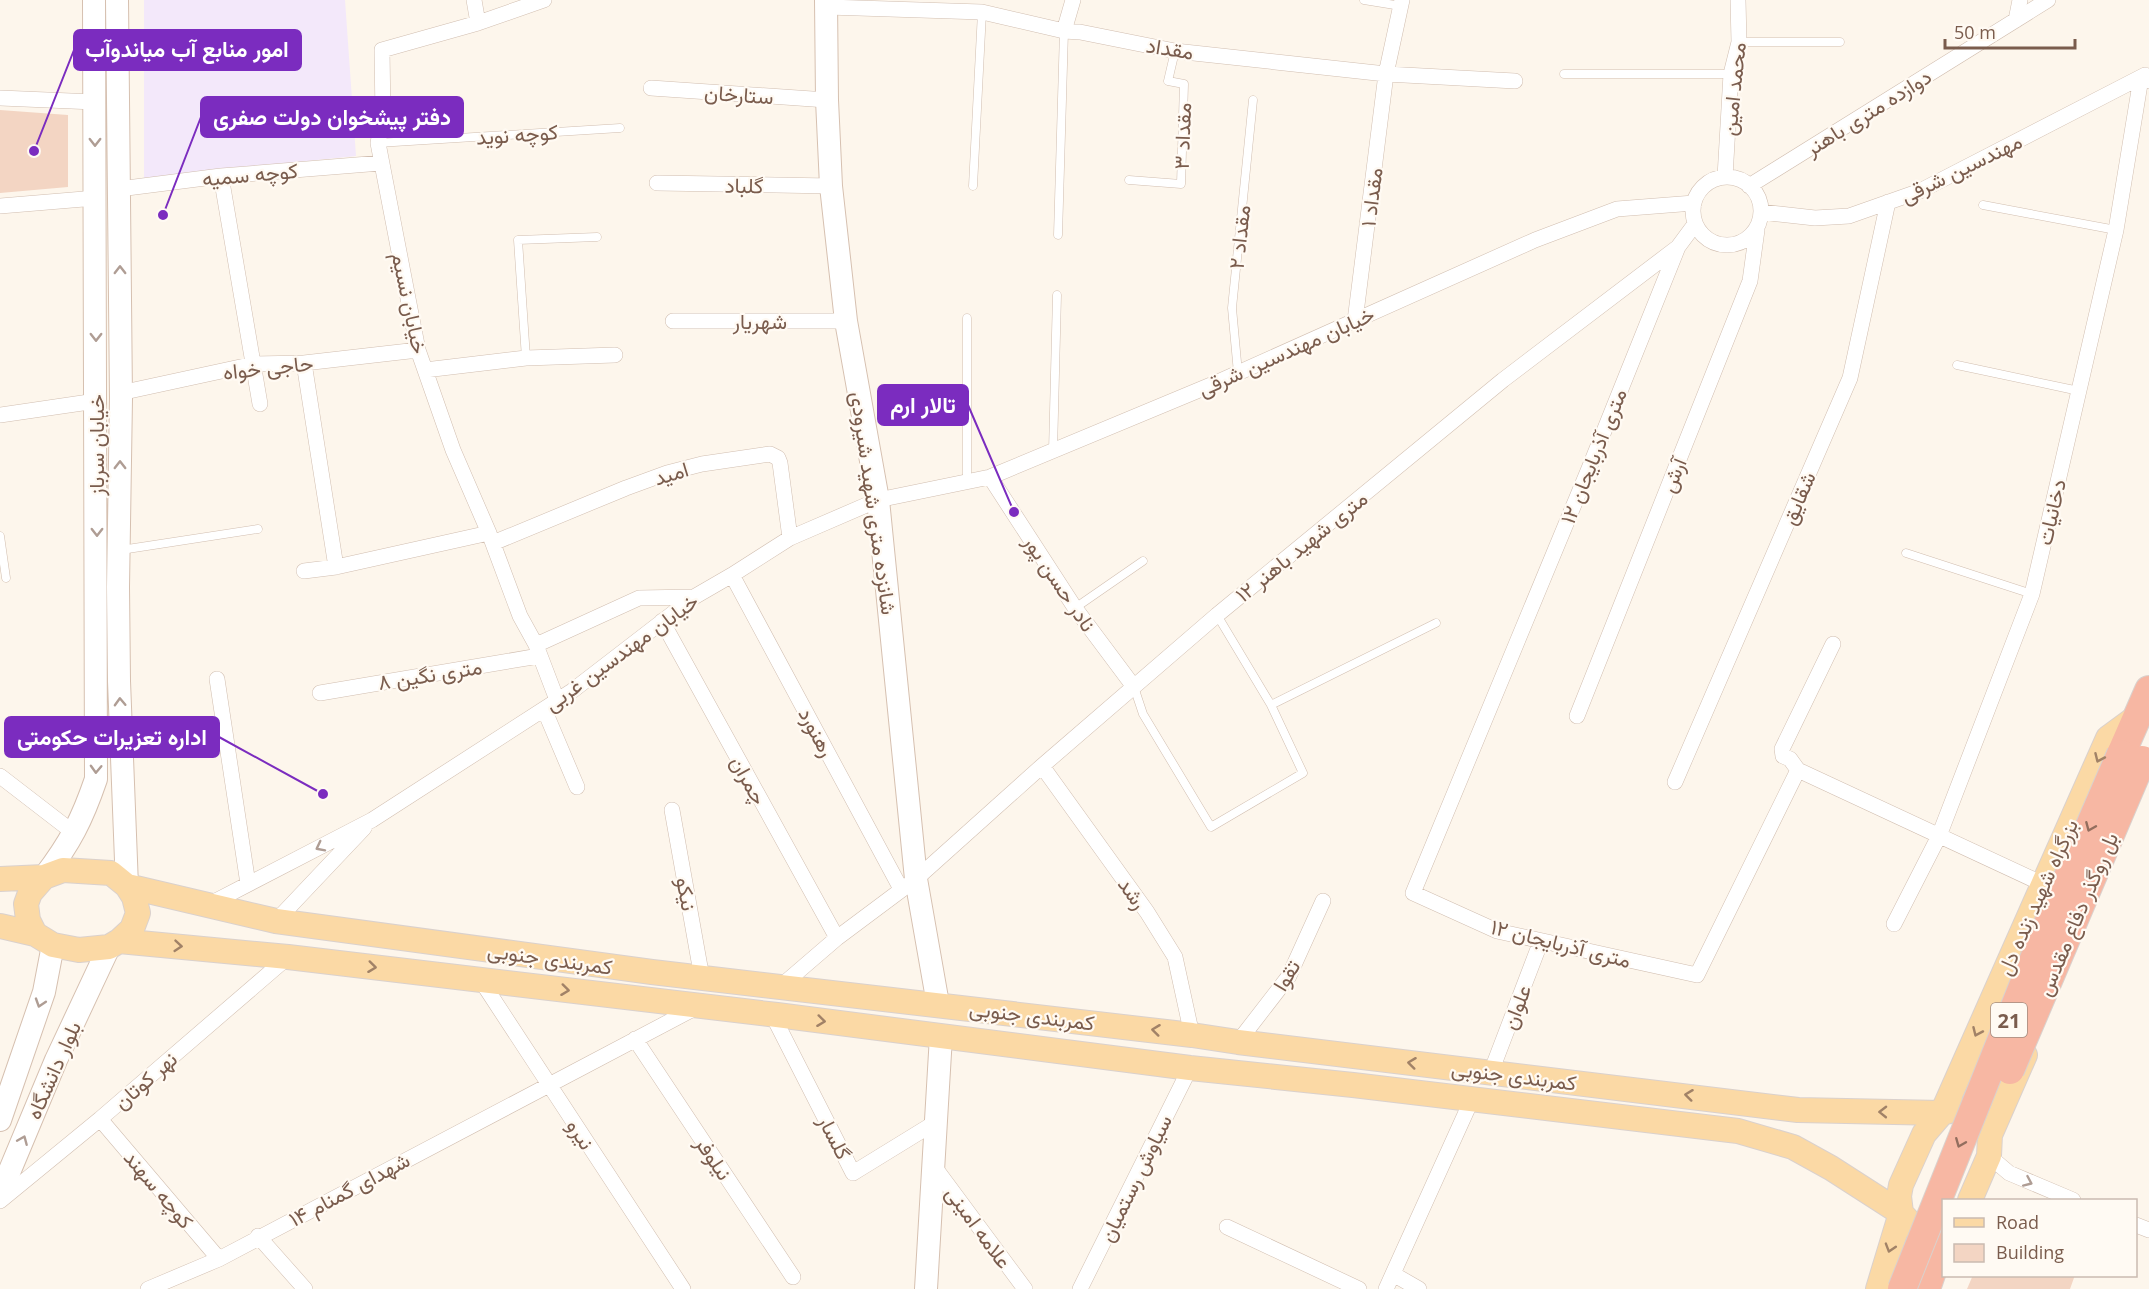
<svg xmlns="http://www.w3.org/2000/svg" width="2149" height="1289" font-family="'Open Sans',Vazirmatn,sans-serif">
<style>
.education{fill:#f3e8fa}
.building{fill:#f3d5c3}
.lines{fill:none;stroke-linecap:round;stroke-linejoin:round}
.lane-casing{stroke:#d1beb0;stroke-width:9}
.street-casing{stroke:#d1beb0;stroke-width:16}
.secondary-casing{stroke:#d6c0b0;stroke-width:24}
.primary-casing{stroke:#dad1cd;stroke-width:26}
.highway-casing{stroke:#dad1cd;stroke-width:30}
.lane{stroke:#fff;stroke-width:8}
.street{stroke:#fff;stroke-width:15}
.secondary{stroke:#fff;stroke-width:22}
.primary{stroke:#fbd9a5;stroke-width:24}
.highway{stroke:#f7b7a3;stroke-width:28}
.highway-bridge-casing{stroke:#dad1cd;stroke-width:30;stroke-linecap:butt}
.highway-bridge{stroke:#f7b7a3;stroke-width:28}
.oneway{stroke:#af9d94}
.oneway2{stroke:#a18267}
.oneway3{stroke:#936e5e}
.labels{text-anchor:middle;dominant-baseline:central;stroke-width:4.5;stroke-linejoin:round;paint-order:stroke}
.shield{fill:#fffaf3;stroke:#a28b7f;stroke-width:1.5}
.shield-label{font-size:20px;font-weight:bold;fill:#7a5c4d}
.street-label{font-size:21px;fill:#7a5c4d;stroke:#fffaf3}
.leader{fill:none;stroke:#7b2cbf;stroke-width:2}
.callout-dot{fill:#7b2cbf;stroke:#fffaf3;stroke-width:2}
.callout{fill:#7b2cbf;stroke:#7b2cbf;stroke-width:2}
.callout-label{font-size:22px;text-anchor:middle;font-weight:bold;fill:#fff}
</style>
<rect width="100%" height="100%" fill="#fdf6ec"/>
<path class="education" d="M144,0H345L356,156L144,178Z"/>
<path class="building" d="M0,110L68,115V187L0,193Z
M1973,1275H2075L2070,1289H1967Z"/>
<g class="lines">
<g class="lane-casing">
<path id="lane" d="M1364,0L1401,6
M1739,42H1840
M1564,74H1731
M378,143L620,128
M1129,180L1181,184L1184,84L1168,81L1175,51
M973,186L982,12
M1983,205L2116,230
M1058,235L1064,31
M967,318V481
M526,358L518,240L597,237
M1957,365L2079,391
M1238,373L1232,308L1253,100
M1053,451L1057,295
M0,536L6,578
M121,550L258,529
M1906,553L2032,594
M1075,608L1143,561
M1134,687L1143,714L1211,827L1303,773L1271,705L1217,615
M1271,705L1436,623"/>
</g>
<g class="street-casing">
<path id="street" d="M474,0L478,23
M544,0L478,23L382,50L383,117L378,143L418,350L453,450L489,533L520,616L536,645L557,700
M827,7L982,12L1064,31L1080,32L1175,51L1386,74L1515,81
M2016,20L2020,0
M1064,31L1073,0
M651,88L827,100
M0,98L95,102
M221,176L260,404
M1725,177L1731,74L1739,42L1738,0
M1693 211a34 34 0 1 1 68 0a34 34 0 1 1-68 0Z
M657,183L831,186
M1749,186L2048,0
M119,189L221,176L381,163
M0,206L96,198
M1761,212L1815,218L1849,216L1920,191L2145,75
M1678,247L1590,466L1413,893L1497,931L1697,975L1798,770L2043,884
M673,321H846
M1355,321L1386,74L1402,0
M304,363L336,567
M425,370L526,358L615,355
M120,393L254,364L304,363L418,350
M0,415L96,401
M990,477L1075,608L1134,687
M493,543L626,488L667,473L702,464L770,454L778,458L780,463L790,538
M304,571L336,567L489,533
M732,575L901,889
M662,621L837,938
M536,645L639,598L694,597
M217,679L248,884
M320,693L539,656
M544,709L577,787
M1577,716L1750,281L1757,230
M1042,766L1147,912L1175,957L1192,1035
M1798,770L1790,759L1783,756L1782,749L1833,644
M0,776L74,833
M1675,782L1850,378L1888,202
M672,810L702,978
M208,905L372,820L572,691L694,597L732,575L790,538L878,500L990,477L1211,385L1535,240L1617,209L1694,203
M276,921L364,828
M1894,924L1939,836L2032,594L2116,230L2141,78L2149,81
M480,979L683,1289
M780,987L837,938L916,879L1042,766L1217,615L1503,380L1678,247L1695,224
M772,1014L853,1173L936,1122
M635,1039L793,1277
M1238,1042L1289,976L1323,901
M1491,1072L1541,941
M100,1119L219,1259
M1989,1156L2009,1173L2073,1200
M933,1165L1025,1289
M0,1201L100,1119L288,957
M2136,1225L2149,1230
M1227,1227L1359,1289
M258,1236L305,1289
M1393,1274L1419,1289
M148,1289L219,1259L697,1007
M1080,1289L1190,1068
M1386,1289L1472,1099"/>
</g>
<g class="secondary-casing">
<path id="secondary" d="M117,0L121,398L118,587L119,681L127,886
M826,0L827,100L831,186L846,321L878,500L916,879L938,1004
M44,877C70,843 82,820 96,779L94,0
M0,1120L44,992L53,945
M0,1194L56,1060L109,947
M926,1289L941,1036"/>
</g>
<g class="primary-casing">
<path id="primary" d="M63,870L111,873L127,886L134,897L138,913L132,929L119,941L109,947L79,950L53,945L35,934L28,920L26,904L30,893L44,877Z
M0,879L44,877
M127,886L276,921L652,972L1192,1035L1238,1042L1798,1110L1942,1113C1963,1106 1981,1113 1990,1135
M0,926L35,934
M119,941L288,957L777,1015L1190,1068L1353,1085L1738,1131L1793,1147L1831,1168L1901,1213L1914,1227L1927,1232L1944,1231
M1970,1200L1989,1156L1990,1135L2025,1055
M1878,1289L1901,1213L1899,1196L1901,1185L1924,1134L1942,1113L2108,738L2138,716"/>
</g>
<g class="highway-casing">
<path id="highway" d="M2121,754L2149,690
M1926,1289L1944,1236"/>
</g>
<use href="#lane" class="lane"/>
<use href="#street" class="street"/>
<use href="#secondary" class="secondary"/>
<use href="#primary" class="primary"/>
<use href="#highway" class="highway"/>
<g class="highway-bridge-casing">
<path id="highway-bridge" d="M2010,1070L2142,760
M1902,1289L2054,909L2121,754"/>
</g>
<use href="#highway-bridge" class="highway-bridge"/>
</g>
<defs><path id="oneway-chevron" d="M-2-3.5L2.5 0L-2 3.5" fill="none" stroke-width="1.6" stroke-linecap="round" stroke-linejoin="round" transform="scale(1.5)"/></defs>
<g class="oneway">
<use href="#oneway-chevron" transform="translate(95 142) rotate(90)"/>
<use href="#oneway-chevron" transform="translate(120 270) rotate(-90)"/>
<use href="#oneway-chevron" transform="translate(96 337) rotate(90)"/>
<use href="#oneway-chevron" transform="translate(120 465) rotate(-90)"/>
<use href="#oneway-chevron" transform="translate(97 532) rotate(90)"/>
<use href="#oneway-chevron" transform="translate(120 702) rotate(-92)"/>
<use href="#oneway-chevron" transform="translate(96 769) rotate(92)"/>
<use href="#oneway-chevron" transform="translate(320 847) rotate(153)"/>
<use href="#oneway-chevron" transform="translate(40 1003) rotate(108)"/>
<use href="#oneway-chevron" transform="translate(23 1140) rotate(-67)"/>
<use href="#oneway-chevron" transform="translate(2028 1182) rotate(24)"/>
</g>
<g class="oneway2">
<use href="#oneway-chevron" transform="translate(2099 758) rotate(114)"/>
<use href="#oneway-chevron" transform="translate(178 946) rotate(5)"/>
<use href="#oneway-chevron" transform="translate(372 967) rotate(7)"/>
<use href="#oneway-chevron" transform="translate(565 990) rotate(7)"/>
<use href="#oneway-chevron" transform="translate(821 1021) rotate(7)"/>
<use href="#oneway-chevron" transform="translate(1156 1030) rotate(-173)"/>
<use href="#oneway-chevron" transform="translate(1977 1032) rotate(114)"/>
<use href="#oneway-chevron" transform="translate(1412 1063) rotate(-173)"/>
<use href="#oneway-chevron" transform="translate(1689 1095) rotate(-173)"/>
<use href="#oneway-chevron" transform="translate(1883 1112) rotate(-179)"/>
<use href="#oneway-chevron" transform="translate(1890 1248) rotate(107)"/>
</g>
<g class="oneway3">
<use href="#oneway-chevron" transform="translate(2090 827) rotate(113)"/>
<use href="#oneway-chevron" transform="translate(1960 1143) rotate(112)"/>
</g>
<g class="labels">
<rect class="shield" x="1991" y="1003" width="36" height="34" rx="4.5"/>
<g class="shield-label">
<text x="2009" y="1020">21</text>
</g>
<g class="street-label">
<text transform="translate(1170 48) rotate(9)">مقداد</text>
<text transform="translate(1733 89) rotate(-84)">محمد امین</text>
<text transform="translate(739 94) rotate(4)">ستارخان</text>
<text transform="translate(1868 112) rotate(-32)">دوازده متری باهنر</text>
<text transform="translate(517 134) rotate(-4)">کوچه نوید</text>
<text transform="translate(1182 136) rotate(-88)">مقداد ۳</text>
<text transform="translate(1961 168) rotate(-26)">مهندسین شرقی</text>
<text transform="translate(250 174) rotate(-5)">کوچه سمیه</text>
<text transform="translate(744 185) rotate(1)">گلباد</text>
<text transform="translate(1371 197) rotate(-83)">مقداد ۱</text>
<text transform="translate(1239 237) rotate(-84)">مقداد ۲</text>
<text transform="translate(410 303) rotate(78)">خیابان نسیم</text>
<text x="760" y="321">شهریار</text>
<text transform="translate(1286 351) rotate(-24)">خیابان مهندسین شرقی</text>
<text transform="translate(268 367) rotate(-6)">حاجی خواه</text>
<text transform="translate(96 445) rotate(-90)">خیابان سرباز</text>
<text transform="translate(1593 456) rotate(-68)">۱۲ متری آذربایجان</text>
<text transform="translate(671 473) rotate(-17)">امید</text>
<text transform="translate(1673 475) rotate(-68)">آرش</text>
<text transform="translate(1798 498) rotate(-67)">شقایق</text>
<text transform="translate(874 503) rotate(82)">شانزده متری شهید شیرودی</text>
<text transform="translate(2051 512) rotate(-77)">دخانیات</text>
<text transform="translate(1301 546) rotate(-39)">۱۲ متری شهید باهنر</text>
<text transform="translate(1060 583) rotate(56)">نادر حسن پور</text>
<text transform="translate(621 652) rotate(-36)">خیابان مهندسین غربی</text>
<text transform="translate(430 674) rotate(-9)">۸ متری نگین</text>
<text transform="translate(817 732) rotate(62)">رهنورد</text>
<text transform="translate(749 780) rotate(61)">چمران</text>
<text transform="translate(1133 893) rotate(55)">رشد</text>
<text transform="translate(687 894) rotate(80)">نیکو</text>
<text transform="translate(2037 897) rotate(-66)">بزرگراه شهید زنده دل</text>
<text transform="translate(2077 914) rotate(-67)">بل روگذر دفاع مقدس</text>
<text transform="translate(1561 943) rotate(14)">۱۲ متری آذربایجان</text>
<text transform="translate(550 958) rotate(8)">کمربندی جنوبی</text>
<text transform="translate(1286 975) rotate(-59)">تقوا</text>
<text transform="translate(1516 1007) rotate(-69)">علوان</text>
<text transform="translate(1032 1015) rotate(7)">کمربندی جنوبی</text>
<text transform="translate(53 1070) rotate(-66)">بلوار دانشگاه</text>
<text transform="translate(1514 1075) rotate(7)">کمربندی جنوبی</text>
<text transform="translate(145 1080) rotate(-41)">نهر کوتان</text>
<text transform="translate(581 1134) rotate(57)">نیرو</text>
<text transform="translate(835 1137) rotate(63)">گلسار</text>
<text transform="translate(714 1158) rotate(56)">نیلوفر</text>
<text transform="translate(1135 1178) rotate(-64)">سیاوش رستمیان</text>
<text transform="translate(159 1189) rotate(50)">کوچه سهند</text>
<text transform="translate(349 1189) rotate(-28)">۱۴ شهدای گمنام</text>
<text transform="translate(979 1227) rotate(54)">علامه امینی</text>
</g>
</g>
<path class="leader" d="M34 151L74 50M163 215L201 117M1014 512L968 405M323 794L219 737"/>
<g class="callout-dot">
<circle cx="34" cy="151" r="6"/>
<circle cx="163" cy="215" r="6"/>
<circle cx="1014" cy="512" r="6"/>
<circle cx="323" cy="794" r="6"/>
</g>
<g class="callout">
<rect x="74" y="30" width="227" height="40" rx="6"/>
<rect x="201" y="97" width="262" height="40" rx="6"/>
<rect x="878" y="385" width="90" height="40" rx="6"/>
<rect x="5" y="717" width="214" height="40" rx="6"/>
</g>
<g class="callout-label">
<text x="187" y="57">امور منابع آب میاندوآب</text>
<text x="332" y="125">دفتر پیشخوان دولت صفری</text>
<text x="923" y="413">تالار ارم</text>
<text x="112" y="745">اداره تعزیرات حکومتی</text>
</g>
<rect x="1942" y="1199" width="195" height="78" fill="#fffaf3" stroke="#cabbb1" stroke-width="1.5"/>
<rect x="1954" y="1218" width="30" height="9" fill="#fbd9a5" stroke="#cabbb1" stroke-width="1.5"/>
<text x="1996" y="1229" font-size="18" fill="#7a5c4d">Road</text>
<rect x="1954" y="1244" width="30" height="18" fill="#f3d5c3" stroke="#cabbb1" stroke-width="1.5"/>
<text x="1996" y="1259" font-size="18" fill="#7a5c4d">Building</text>
<path d="M1945 39v9h130v-9" fill="none" stroke="#7a5c4d" stroke-width="3"/>
<text x="1954" y="39" font-size="18" fill="#7a5c4d" stroke="#fffaf3" stroke-width="4.5" paint-order="stroke">50 m</text>
</svg>
